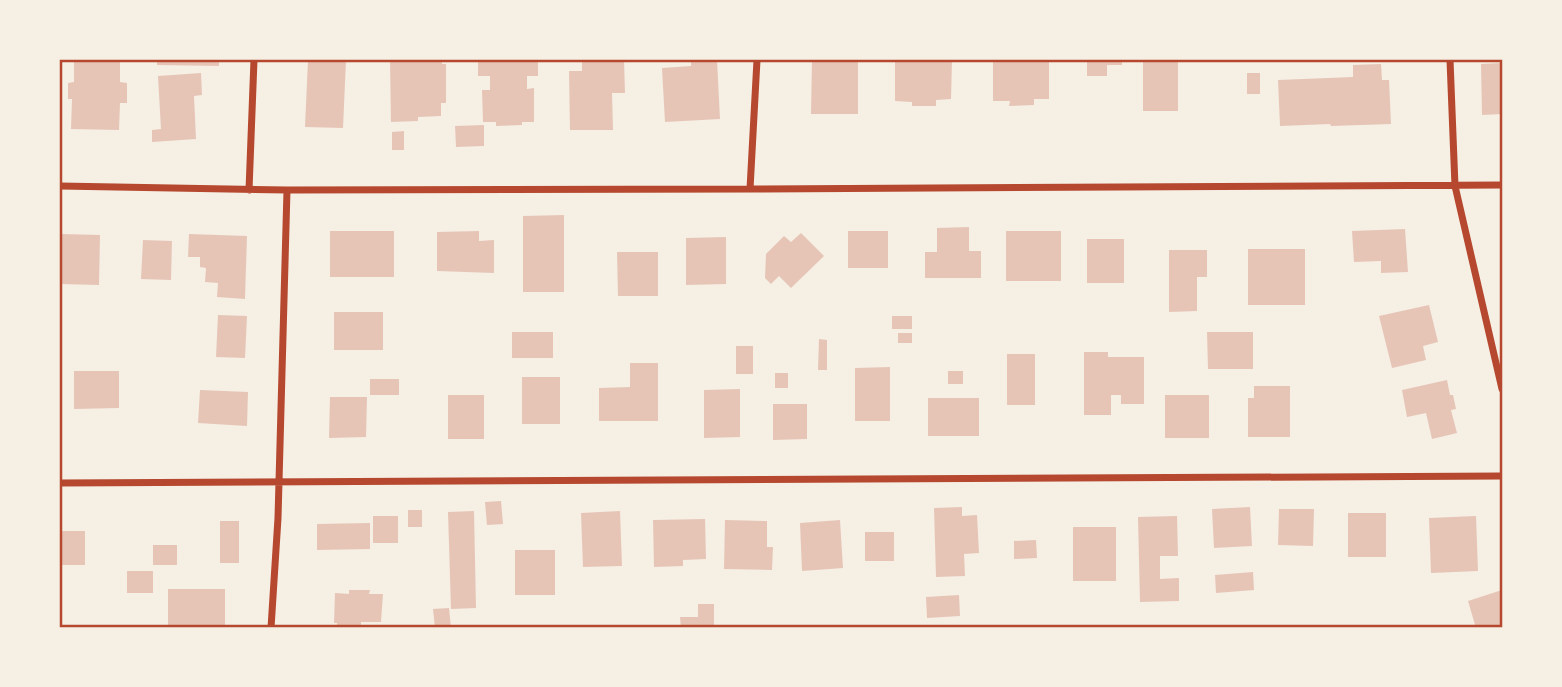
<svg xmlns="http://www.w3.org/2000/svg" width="1562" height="687" font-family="Commissioner,sans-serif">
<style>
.building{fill:#e6c5b7}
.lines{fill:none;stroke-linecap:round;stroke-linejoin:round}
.minor{stroke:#b5482f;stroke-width:7}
.neatline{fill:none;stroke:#b5482f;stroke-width:2.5}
</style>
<rect width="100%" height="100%" fill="#f6efe4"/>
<path class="building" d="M74,60H120V82L127,83V103H120L119,130L71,129L72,99H68V83L74,82Z
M157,60H219V66L157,65Z
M308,60H346L343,128L305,127Z
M390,60H442V64H446V103H441V116L418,117V121L391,122Z
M478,60H538V76H527V89L534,88V122H522V125L496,126V122H483L482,90H490V76H478Z
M582,60H624L625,93H612L613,130H570L569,71H582Z
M691,60H717L720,119L665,122L662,68L691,66Z
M812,60H858V114H811Z
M895,60H952L951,99L936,100V106H912V102L895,101Z
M993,60H1049V99H1034V105L1009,106L1010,101H993Z
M1087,60H1122V65H1107V76H1087Z
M1143,60H1178V111H1143Z
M1502,63V114L1482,115L1481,64Z
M1381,64L1382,80H1389L1391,124L1331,126L1330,124L1280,126L1278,80L1353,77V65Z
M201,73L202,95L194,96L196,139L152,142V130L161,129L158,76Z
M1247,73H1260V94H1247Z
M484,125V146L456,147L455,126Z
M404,131V150H392V132Z
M564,215V292H523V216Z
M969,227V251H981V278H925V252H937V228Z
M1405,229L1408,272L1381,273V261L1354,262L1352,231Z
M330,231H394V277H330Z
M479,231V241L494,240V273L437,271V232Z
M848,231H888V268H848Z
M1006,231H1061V281H1006Z
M801,233L824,256L791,288L779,276L771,284L765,278L766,254L784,236L791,242Z
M61,234L100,235L99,285L60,284Z
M189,234L247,236L245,299L217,297L218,283L205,282L206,268L200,267V257H188Z
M726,237V284L686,285V238Z
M1087,239H1124V283H1087Z
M143,240L172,241L171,280L141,279Z
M1248,249H1305V305H1248Z
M1169,250H1207V277H1197V311L1169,312Z
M617,252H658V296H618Z
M1429,305L1438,342L1423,346L1426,360L1392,368L1379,316Z
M334,312H383V350H334Z
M218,315L247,316L245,358L216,357Z
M892,316H912V329H892Z
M512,332H553V358H512Z
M1207,332H1253V369H1208Z
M898,333H912V343H898Z
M819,339L827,340V370H818Z
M736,346H753V374H736Z
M1084,352H1108V357H1144V404H1121V395H1111V415H1084Z
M1007,354H1035V405H1007Z
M630,363H658V421H599V388L630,387Z
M890,367V421H855V368Z
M74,371H119V408L74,409Z
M948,371H963V384H948Z
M775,373H788V388H775Z
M522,377H560V424H522Z
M370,379H399V395H370Z
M1447,380L1450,395H1453L1456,409L1451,410L1457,433L1432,439L1426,413L1407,417L1402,390Z
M1254,386H1290V437H1248V398H1254Z
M740,389V437L704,438V390Z
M200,390L248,392L247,426L198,423Z
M448,395H484V439H448Z
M1165,395H1209V438H1165Z
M330,397H367L366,437L329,438Z
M928,398H979V436H928Z
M773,404H807V439L773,440Z
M501,501L503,524L487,525L485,502Z
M962,507V516L977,515L979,553L964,554L965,576L936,577L934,508Z
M1250,507L1252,546L1214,548L1212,509Z
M1279,509H1314L1313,546L1278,545Z
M408,510H422V527H408Z
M474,511L476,608L451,609L448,512Z
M620,511L622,566L583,567L581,513Z
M1348,513H1386V557H1348Z
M373,516H398V543H373Z
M1177,516L1178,556H1160V579L1179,578V601L1140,602L1138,517Z
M1476,516L1478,571L1431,573L1429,518Z
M705,519L706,559L683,560V566L654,567L653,520Z
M725,520L767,521V547H773L772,570L724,569Z
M840,520L843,568L802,571L800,523Z
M220,521H239V563H220Z
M370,523V549L317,550V524Z
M1073,527H1116V581H1073Z
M60,531H85V565H60Z
M865,532H894V561H865Z
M1036,540L1037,558L1014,559V541Z
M153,545H177V565H153Z
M515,550H555V595H515Z
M127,571H153V593H127Z
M1253,572L1254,590L1216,593L1215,575Z
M168,589H225V628H168Z
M349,590H370L369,594H383L381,622H361V628H337V623H334L335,593L349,594Z
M1502,590V628H1476L1468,601Z
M959,595L960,616L927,618L926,597Z
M698,604H714V627L681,628L680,617H698Z
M449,608L451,628H435L433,609Z"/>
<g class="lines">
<path class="minor" d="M1450,60L1455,186L1502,389
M60,186L287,190L750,189L1502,185
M750,189L757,60
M249,190L254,60
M60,483L1502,476
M271,628L278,518L287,190"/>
</g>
<rect width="1562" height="687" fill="none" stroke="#f6efe4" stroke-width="122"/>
<rect x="61" y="61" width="1440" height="565" class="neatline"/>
</svg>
